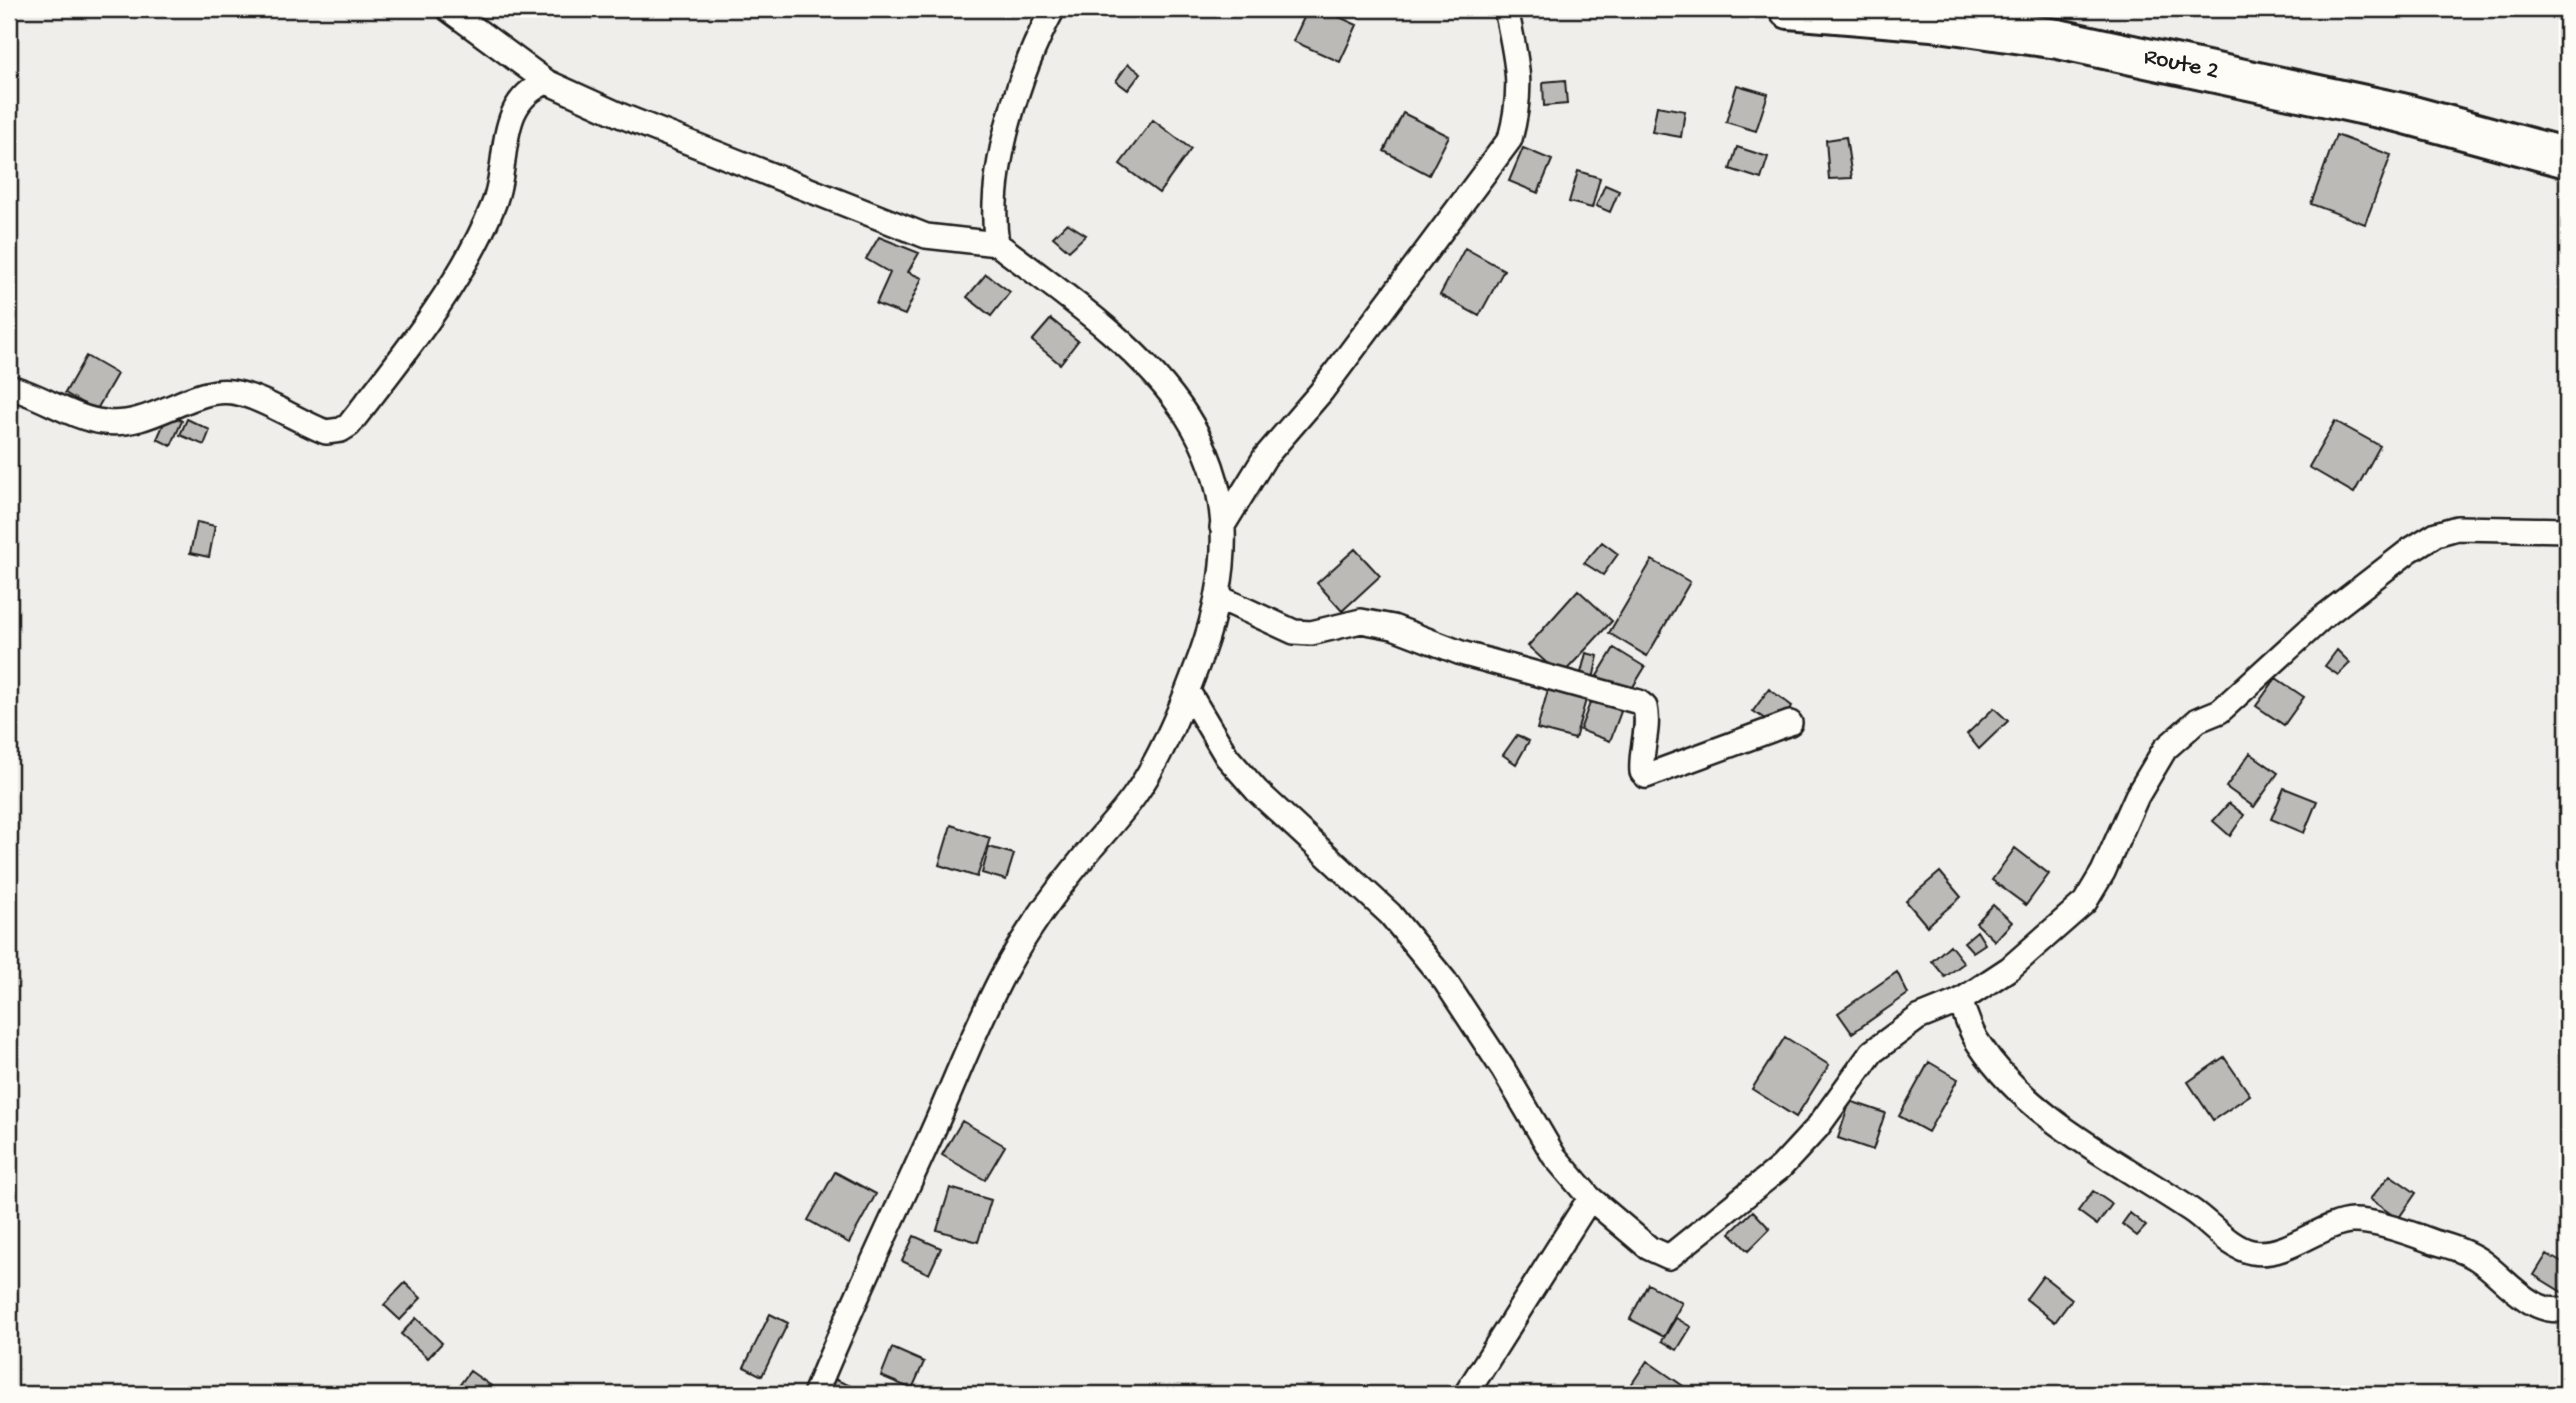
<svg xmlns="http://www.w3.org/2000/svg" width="2576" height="1403" font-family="'Gochi Hand',sans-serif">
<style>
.building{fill:#bbbab6;stroke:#1c1c1c;stroke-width:2}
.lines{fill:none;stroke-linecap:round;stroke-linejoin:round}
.street-casing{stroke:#1c1c1c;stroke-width:28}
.highway-casing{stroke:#1c1c1c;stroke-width:44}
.street{stroke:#fdfcf7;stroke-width:23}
.highway{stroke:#fdfcf7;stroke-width:38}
.labels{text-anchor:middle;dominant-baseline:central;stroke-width:6;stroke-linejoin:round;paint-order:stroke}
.street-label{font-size:24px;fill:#1c1c1c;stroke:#fdfcf7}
</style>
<rect width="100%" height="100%" fill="#f0eeea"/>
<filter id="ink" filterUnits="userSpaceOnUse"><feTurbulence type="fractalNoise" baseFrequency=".0143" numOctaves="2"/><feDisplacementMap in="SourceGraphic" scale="14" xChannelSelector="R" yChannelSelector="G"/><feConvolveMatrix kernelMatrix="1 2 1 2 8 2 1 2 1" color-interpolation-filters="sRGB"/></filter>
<g filter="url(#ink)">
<path class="building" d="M1308,9H1322L1357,25L1340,62L1293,41Z
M1128,64L1141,73L1128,90L1116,81Z
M1565,80L1567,104L1544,106L1543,82Z
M1737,85L1768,94L1756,131L1726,122Z
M1657,106L1685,111L1681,137L1652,132Z
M1403,113L1449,136L1429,175L1384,151Z
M1153,120L1191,149L1159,193L1120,164Z
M2336,135L2391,155L2365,224L2311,204Z
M1846,137L1852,178L1829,179L1826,140Z
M1737,147L1768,157L1761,179L1730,169Z
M1523,148L1552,160L1538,193L1509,181Z
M1578,171L1600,178L1592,208L1569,202Z
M1605,185L1619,191L1610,212L1596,206Z
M1067,223L1086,235L1069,251L1053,237Z
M879,237L919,253L908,272L922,278L905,315L876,304L890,273L866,259Z
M1465,248L1504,270L1479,316L1440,295Z
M986,274L1010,292L991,316L967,297Z
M1051,319L1078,341L1060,364L1032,341Z
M86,356L117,374L96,411L65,393Z
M168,414L182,421L171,446L157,439Z
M187,419L210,430L204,445L180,435Z
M2335,421L2380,446L2354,493L2309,467Z
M197,522L215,526L209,557L190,553Z
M1602,542L1618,554L1603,575L1584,563Z
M1355,549L1380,576L1342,611L1317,583Z
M1652,560L1690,582L1647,656L1609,633Z
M1578,590L1612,621L1561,676L1528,646Z
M1614,648L1645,667L1628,695L1597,676Z
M2337,650L2350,663L2338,675L2325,666Z
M1586,653L1598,656L1592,684L1579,681Z
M2276,678L2304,697L2284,725L2256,706Z
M1549,686L1587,696L1575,739L1537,729Z
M1769,689L1792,706L1777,727L1753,711Z
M1593,695L1623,706L1610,741L1580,730Z
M1994,708L2008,721L1979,749L1967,734Z
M1517,735L1529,741L1516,764L1503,755Z
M2250,753L2278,773L2254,807L2226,787Z
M2284,788L2317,801L2304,833L2271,819Z
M2229,803L2244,815L2230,836L2213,821Z
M951,825L990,838L977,877L939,865Z
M989,847L1014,854L1006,880L982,873Z
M2015,848L2049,874L2026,905L1992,880Z
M1940,872L1961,897L1927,926L1906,901Z
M1993,905L2012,922L1995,941L1976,923Z
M1977,931L1985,944L1973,952L1964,942Z
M1950,945L1964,963L1945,977L1932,961Z
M1897,972L1908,994L1852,1033L1838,1013Z
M1785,1037L1829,1065L1796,1117L1752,1089Z
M2224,1057L2250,1095L2213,1120L2188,1082Z
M1929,1062L1958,1079L1928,1132L1899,1116Z
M1850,1101L1885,1113L1873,1150L1838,1138Z
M962,1121L1005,1146L985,1180L942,1155Z
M835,1172L876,1194L849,1243L808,1220Z
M2390,1175L2416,1193L2398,1219L2370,1199Z
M950,1188L991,1200L978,1242L937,1230Z
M2093,1191L2112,1204L2097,1225L2078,1211Z
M1753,1211L1770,1229L1748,1251L1730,1233Z
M2130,1213L2146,1226L2137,1236L2122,1224Z
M914,1236L941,1248L929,1274L902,1261Z
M2547,1254L2567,1266L2565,1294L2534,1275Z
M2043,1276L2072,1299L2055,1322L2026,1299Z
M405,1283L421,1298L400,1320L384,1305Z
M1648,1284L1682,1303L1664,1337L1630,1319Z
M770,1314L788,1323L762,1376L744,1367Z
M416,1318L442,1343L428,1358L401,1334Z
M1676,1318L1691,1327L1677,1350L1662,1341Z
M892,1348L924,1362L912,1389L881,1376Z
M1647,1361L1689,1390L1686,1394H1625Z
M470,1371L497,1390L494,1394H453Z
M834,1379L851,1386L847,1394H827Z
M858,1387L879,1394H855Z"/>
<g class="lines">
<g class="street-casing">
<path id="street" d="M448,9L547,82L622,116L926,236L997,244
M9,387C41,395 71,418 104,422C150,429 193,386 232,392C261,396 297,421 326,432L341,430L349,425C401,358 461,285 493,206C511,162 494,102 547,82
M1222,527L1265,457L1321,392L1510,139C1524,87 1517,61 1506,9
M1218,597L1294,632L1311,633L1361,621L1393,627L1461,653L1639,702L1645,707C1650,730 1640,749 1642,772L1646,776L1790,723
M1189,693L1227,757L1257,791L1390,914L1445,981L1503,1069L1554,1156L1590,1198L1649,1248L1669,1257L1781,1167L1817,1128L1872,1052L1918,1018L1960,1001L2010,968L2085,902L2103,872L2137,796L2165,749L2198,720L2220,711L2322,618L2410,550L2436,534L2457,528L2567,530
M1960,1001C1966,1015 1970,1032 1979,1044C2029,1120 2118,1161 2191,1210C2209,1222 2230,1248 2252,1252C2286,1259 2323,1222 2352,1221C2374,1220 2413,1234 2434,1242C2449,1246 2466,1251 2479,1260C2507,1279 2530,1316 2567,1309
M815,1394C851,1306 892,1221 931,1135C956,1080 977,1022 1006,969C1027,931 1052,896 1079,863C1097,840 1118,819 1135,795C1163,755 1184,701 1201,655C1276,444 1150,357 997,244C986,174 1019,71 1053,9
M1466,1394L1590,1198"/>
</g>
<g class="highway-casing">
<path id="highway" d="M1789,9L1932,21L2058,39L2402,113L2567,158"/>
</g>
<use href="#street" class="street"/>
<use href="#highway" class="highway"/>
</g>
</g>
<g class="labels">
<g class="street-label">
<text transform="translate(2181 65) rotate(12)">Route 2</text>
</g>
</g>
<rect width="2576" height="1403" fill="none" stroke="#fdfcf7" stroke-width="35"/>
<rect x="18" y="18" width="2541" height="1368" fill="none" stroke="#1c1c1c" stroke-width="2.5" filter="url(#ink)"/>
</svg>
